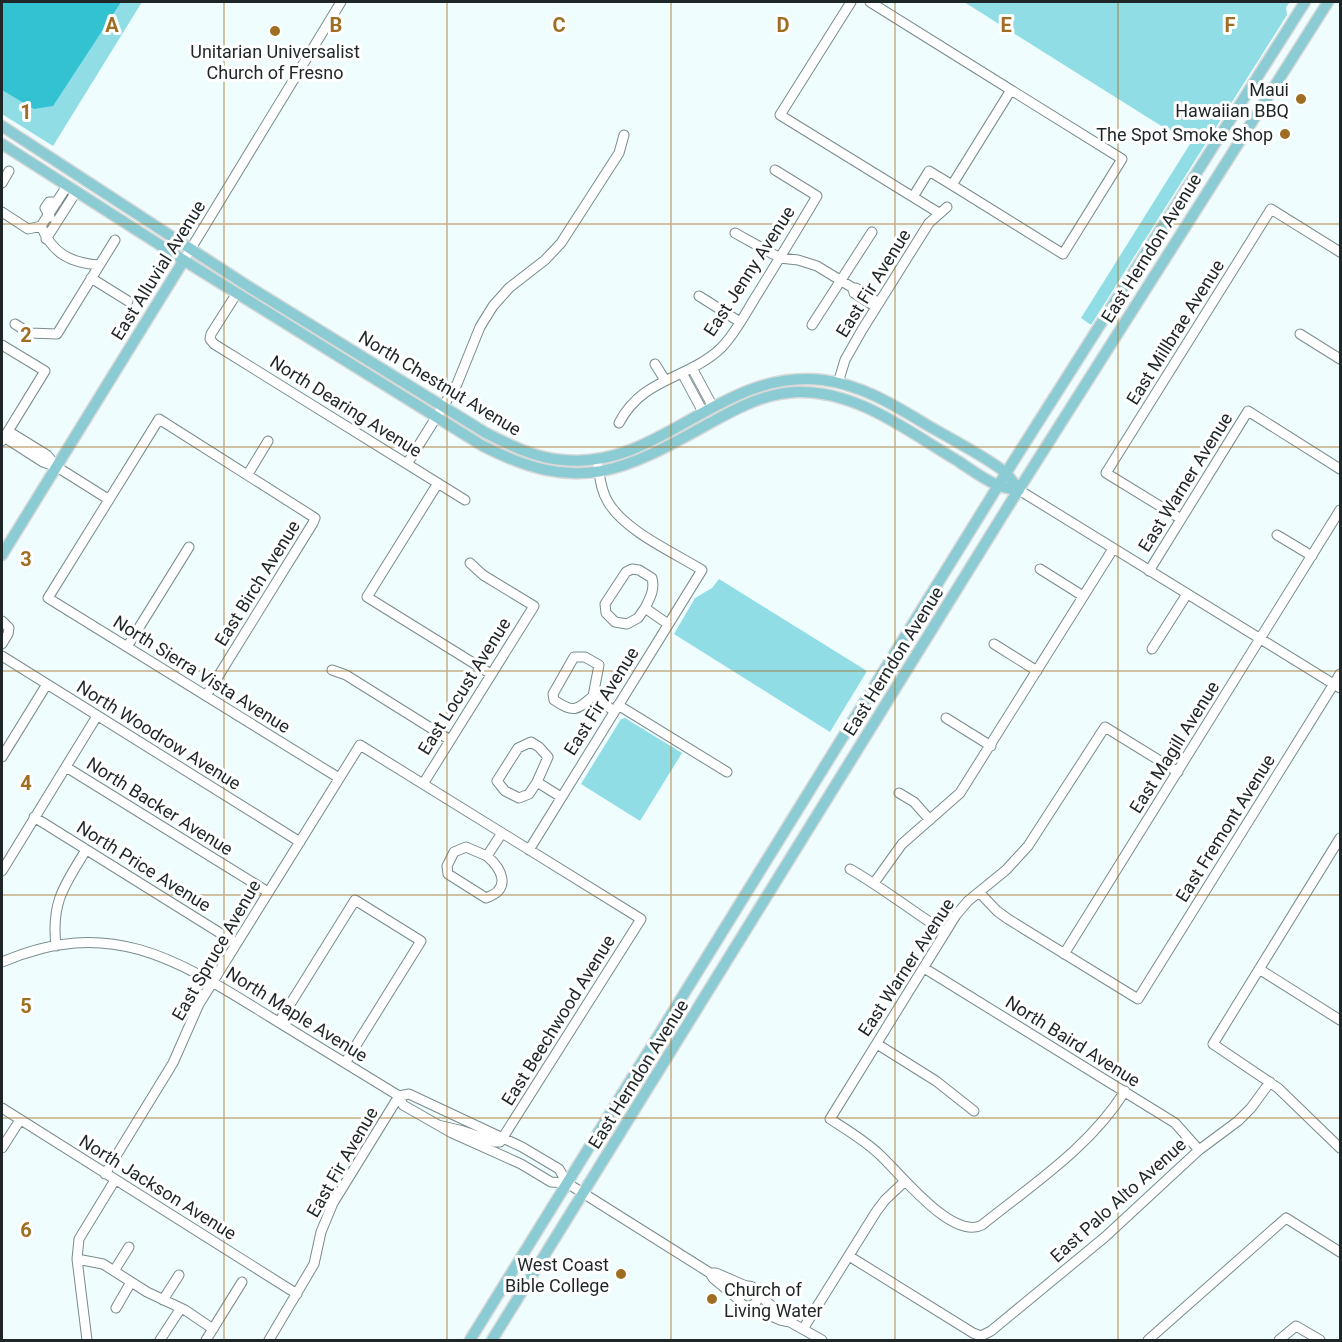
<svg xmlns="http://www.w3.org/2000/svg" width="1342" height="1342" font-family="Roboto,sans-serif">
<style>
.green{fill:#91dde6}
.water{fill:#32c2d1}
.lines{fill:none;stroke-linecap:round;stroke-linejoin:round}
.minor-casing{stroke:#798b8e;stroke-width:11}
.major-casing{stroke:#d7d8d8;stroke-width:13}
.minor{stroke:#fff;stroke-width:9}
.major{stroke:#8bcbd3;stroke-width:10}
.grid{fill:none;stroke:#9f6e22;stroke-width:1.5;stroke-opacity:0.55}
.poi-dot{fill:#9f6e22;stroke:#fff;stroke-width:2}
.labels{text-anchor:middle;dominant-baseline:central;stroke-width:6;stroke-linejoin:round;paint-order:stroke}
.poi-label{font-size:18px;fill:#1f2627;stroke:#fff;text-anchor:end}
.street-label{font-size:18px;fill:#1f2627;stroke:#fff}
.grid-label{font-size:20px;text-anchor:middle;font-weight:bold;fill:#9f6e22;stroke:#fff;stroke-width:6;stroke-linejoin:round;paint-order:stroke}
</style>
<rect width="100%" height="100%" fill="#f0fdfe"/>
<path class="green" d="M2,2H142L53,146L2,114Z
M964,2H1290L1286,7L1287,15L1091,325L1081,318L1190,144Z
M719,579L867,671L830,732L674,634L695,598L712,588Z
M625,718L682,753L640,821L581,784L621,719Z"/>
<path class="water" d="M2,2H121L53,106L34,109L2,90Z"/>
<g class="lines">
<g class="minor-casing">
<path id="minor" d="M851,2L780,115L939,213
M870,2L1011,90L952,185L929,171L913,197
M2,183L9,171
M952,185L1063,254L1122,159L1011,90
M2,212L28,229L41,226L67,186
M50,217L45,208L49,202H57
M41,226C52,253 70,263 99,265
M735,233L780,258L798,260L817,266L853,288
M46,239L76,192
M184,260L341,2
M91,278L128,301
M237,293L211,334L210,339L214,344L465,500
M699,296L740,322
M876,307L854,293L853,288H856L879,303
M15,324L29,333L57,334L115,240
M812,325L872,232
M1300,334L1340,359
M2,345L45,371L2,441
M655,364L665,380
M692,368L713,407
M682,373L703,412
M838,383L845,360L862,330L929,223L947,207
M619,423C643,377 687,380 721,348C735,334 745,314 755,298C776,264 797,230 817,196L775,170
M8,431L47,455L57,467
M4,437L43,462L57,467L108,499
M407,464L457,384L480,327L493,306L509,288L545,260L561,243L619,153L624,135
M248,474L268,441
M438,483L367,597L491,674
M1019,490L1340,688
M1181,519L1106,473L1271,209L1340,252
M1277,535L1312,556
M1040,569L1083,596
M1149,571L1248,411L1340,469
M645,608C650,598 655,590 652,578L639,570L632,569L626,572L605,604L606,613L615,622L627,624L638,618L645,608L668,624
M2,621L9,628L8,634L2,644
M994,644L1037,671
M127,647L189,547
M1152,649L1187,594
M2,656L300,842
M332,670L346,675L450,740
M206,696L313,523L315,518L159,419L48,598L339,778
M593,696L599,665L585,657H574L553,694L554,700C574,713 576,711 593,696L614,711
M618,705L727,772
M946,718L991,746
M2,757L47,684
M66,767L268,892
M537,782L548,757L539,747L531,742L518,748L497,781L505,791L519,798L529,794L537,782L561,797
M423,784L534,606L483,575L470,563
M899,793L914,802L930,820
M34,817L236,943
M1340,838L1213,1044L1278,1088L1340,1148
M529,850L702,570C673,552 625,531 608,502C601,491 600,478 598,466
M487,856C502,869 512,889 486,898L448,874L447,866L454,852L466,847L487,856L502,833
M850,869C883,888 913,912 945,932
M2,871L97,716
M874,883L902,844L960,793L1113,549
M979,892L997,911L1008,919L1138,999L1340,674
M56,946C51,902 64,886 86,850
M1064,954L1340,510
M2,962C111,915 178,960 270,1017C313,1043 356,1070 399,1096L403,1105L452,1133L521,1164L551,1182L567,1183L710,1273L713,1278L738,1299
M924,968L1175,1123L1199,1150
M1259,969L1340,1020
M279,1022L355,900L421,941L345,1063
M877,1044L936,1081L974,1111
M1125,1091C1090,1147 1033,1184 982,1225C952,1241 899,1172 879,1154C864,1140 847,1130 830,1119L956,915L968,901L1006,870L1028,846L1105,727L1178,772
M399,1096L409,1094L522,1147L559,1169L567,1183
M2,1108L297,1294
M2,1148L20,1120
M105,1174L173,1063L199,1004L360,745L641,919L500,1142H495L463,1131L438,1125
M849,1256L973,1333L981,1336L991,1331L1105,1237L1199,1150L1238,1121L1251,1108L1270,1082
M77,1259L103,1264L147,1292L185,1310L213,1329
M114,1271L129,1247
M710,1273H716L746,1286
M738 1296a10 10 0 1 1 20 0a10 10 0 1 1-20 0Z
M758,1294L790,1322L822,1340
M163,1300L179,1275
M748,1306L780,1320L790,1322
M116,1308L131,1282
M803,1329L876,1212L885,1200L904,1182
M87,1340L77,1259L79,1239L115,1180
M160,1340L181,1308
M206,1340L242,1282
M269,1340L314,1264L321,1232L333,1203L399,1096
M1148,1340L1286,1218L1340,1252
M1279,1340L1296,1326L1320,1340"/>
</g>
<g class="major-casing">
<path id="major" d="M2,126L243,283L486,433C510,445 535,458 563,460C661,470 720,368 823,380C862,385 894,405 927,425C951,439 983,455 1005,472C1010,477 1014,484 1019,490
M2,144L196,268L483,446C580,496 624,471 712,422C739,407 766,393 797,392C857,390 909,432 958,461C970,469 983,479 997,485C1003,488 1012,489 1019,490
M2,555L184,260
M470,1340L1006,473L1305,2
M492,1340L1009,505L1328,2"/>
</g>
<use href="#minor" class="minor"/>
<use href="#major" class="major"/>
</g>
<path class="grid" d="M224,2V1340M447,2V1340M671,2V1340M895,2V1340M1118,2V1340M2,224H1340M2,447H1340M2,671H1340M2,895H1340M2,1118H1340"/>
<g class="poi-dot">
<circle cx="275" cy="31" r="6"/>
<circle cx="1301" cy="99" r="6"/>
<circle cx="1285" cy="134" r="6"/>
<circle cx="621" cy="1274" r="6"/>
<circle cx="712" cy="1299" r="6"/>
</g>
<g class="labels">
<g class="poi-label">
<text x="275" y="51" text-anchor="middle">Unitarian Universalist<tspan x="275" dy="21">Church of Fresno</tspan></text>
<text x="1289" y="89">Maui<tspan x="1289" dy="21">Hawaiian BBQ</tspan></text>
<text x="1273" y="134">The Spot Smoke Shop</text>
<text x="609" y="1264">West Coast<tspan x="609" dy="21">Bible College</tspan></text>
<text x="724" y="1289" text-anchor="start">Church of<tspan x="724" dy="21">Living Water</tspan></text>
</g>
<g class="street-label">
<text transform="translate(1151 248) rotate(-58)">East Herndon Avenue</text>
<text transform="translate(158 270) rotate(-58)">East Alluvial Avenue</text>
<text transform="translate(749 271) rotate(-57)">East Jenny Avenue</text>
<text transform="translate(873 283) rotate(-58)">East Fir Avenue</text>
<text transform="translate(1175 332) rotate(-58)">East Millbrae Avenue</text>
<text transform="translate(440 383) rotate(31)">North Chestnut Avenue</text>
<text transform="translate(346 406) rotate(32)">North Dearing Avenue</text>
<text transform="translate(1185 482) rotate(-58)">East Warner Avenue</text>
<text transform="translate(257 583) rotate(-58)">East Birch Avenue</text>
<text transform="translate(893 661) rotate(-58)">East Herndon Avenue</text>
<text transform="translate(202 674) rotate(32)">North Sierra Vista Avenue</text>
<text transform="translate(464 686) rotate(-58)">East Locust Avenue</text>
<text transform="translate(601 701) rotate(-58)">East Fir Avenue</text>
<text transform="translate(159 735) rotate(32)">North Woodrow Avenue</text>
<text transform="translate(1174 747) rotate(-58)">East Magill Avenue</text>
<text transform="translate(160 806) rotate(32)">North Backer Avenue</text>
<text transform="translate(1225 828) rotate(-58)">East Fremont Avenue</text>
<text transform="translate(144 866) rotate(32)">North Price Avenue</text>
<text transform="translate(216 950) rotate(-60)">East Spruce Avenue</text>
<text transform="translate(906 967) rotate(-57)">East Warner Avenue</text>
<text transform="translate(297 1014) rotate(32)">North Maple Avenue</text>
<text transform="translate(558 1020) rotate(-58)">East Beechwood Avenue</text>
<text transform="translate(1073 1041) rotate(32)">North Baird Avenue</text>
<text transform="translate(638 1074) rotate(-58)">East Herndon Avenue</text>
<text transform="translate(342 1162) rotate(-60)">East Fir Avenue</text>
<text transform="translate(158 1187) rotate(32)">North Jackson Avenue</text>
<text transform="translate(1118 1200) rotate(-42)">East Palo Alto Avenue</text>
</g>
</g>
<g class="grid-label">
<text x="112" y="32">A</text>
<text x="336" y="32">B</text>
<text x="559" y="32">C</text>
<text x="783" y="32">D</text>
<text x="1006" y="32">E</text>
<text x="1230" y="32">F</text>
<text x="26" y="119">1</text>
<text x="26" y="342">2</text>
<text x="26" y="566">3</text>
<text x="26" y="790">4</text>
<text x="26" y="1013">5</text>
<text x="26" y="1237">6</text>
</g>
<rect width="1342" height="1342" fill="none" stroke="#1f2627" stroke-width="6"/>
</svg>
